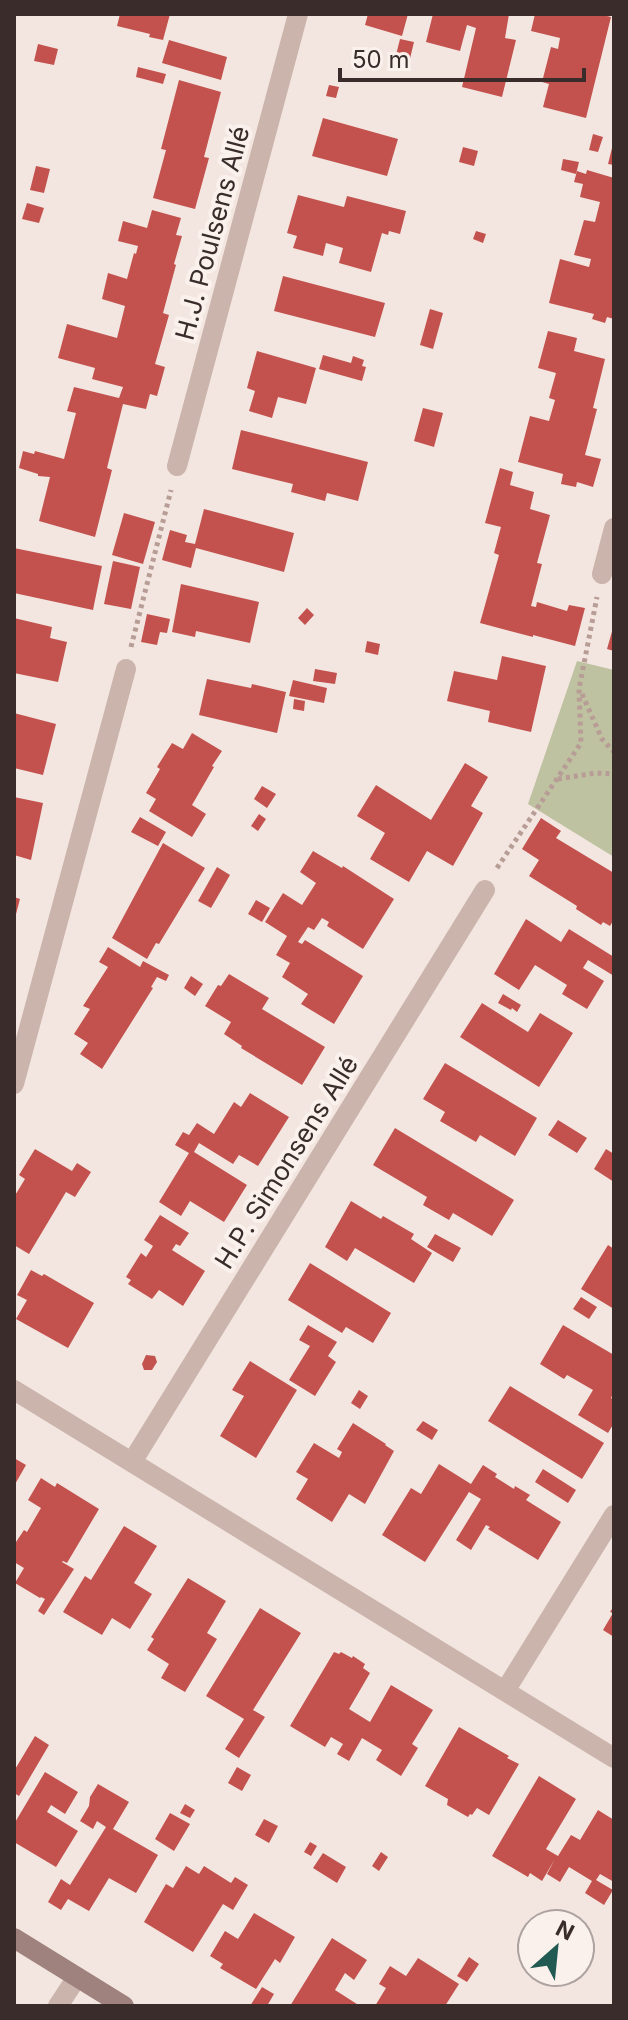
<svg xmlns="http://www.w3.org/2000/svg" width="628" height="2020" font-family="Inter,sans-serif">
<style>
.green{fill:#bec2a0}
.building{fill:#c3524e}
.lines{fill:none;stroke-linecap:round;stroke-linejoin:round}
.path{stroke:#b79d96;stroke-width:5;stroke-dasharray:4 4;stroke-linecap:butt}
.street{stroke:#cbb4ac;stroke-width:20}
.secondary{stroke:#9f827d;stroke-width:20}
.labels{text-anchor:middle;dominant-baseline:central;stroke-width:8;stroke-linejoin:round;paint-order:stroke}
.street-label{font-size:26px;fill:#392c2b;stroke:#faf1ed}
</style>
<rect width="100%" height="100%" fill="#f3e6e0"/>
<path class="green" d="M577,661L614,670V857L528,804Z"/>
<path class="building" d="M120,14H170L163,40L149,37L150,34L117,26Z
M368,14H408L402,36L365,25Z
M433,14H509L505,38L516,40L502,97L462,87L476,28L467,25L460,51L426,42Z
M535,14H599L611,17L586,118L543,107L549,84L542,82L551,47L558,49L560,38L531,31Z
M400,39L414,42L407,71L393,67Z
M169,40L227,57L221,80L162,63Z
M38,44L58,49L54,65L34,61Z
M138,67L166,74L163,84L136,77Z
M179,80L221,92L204,157L209,158L195,209L153,198L166,150L161,149Z
M329,85L339,87L336,98L326,96Z
M323,118L398,139L387,176L312,156Z
M593,134L603,137L598,152L589,150Z
M613,144H614V165L608,164Z
M463,147L478,151L474,166L459,162Z
M563,159L579,162L576,174L561,170Z
M36,166L50,169L44,193L30,190Z
M587,170L614,178V319L607,317L605,323L592,319L594,314L549,303L560,259L589,267L591,259L574,255L584,220L595,222L600,202L580,197L583,184L574,182L577,171L586,174Z
M298,195L344,207L347,196L406,211L400,234L389,231L388,235L382,233L371,272L339,263L343,248L326,243L323,256L293,248L297,236L287,233Z
M27,203L44,208L39,223L22,219Z
M152,210L181,218L176,235L182,236L174,264L176,265L163,313L169,315L155,364L165,367L157,396L150,394L146,409L123,404L107,468L112,470L95,537L39,521L50,477L38,476V474L19,468L23,451L34,454L35,451L64,459L76,413L67,411L74,387L119,398L123,387L92,379L95,368L58,358L67,324L117,338L125,306L102,299L108,273L127,279L134,253L136,254L138,246L118,241L123,221L147,228Z
M476,231L486,234L483,243L473,239Z
M283,276L385,303L375,337L274,311Z
M430,309L443,313L433,349L420,345Z
M548,331L577,338L574,351L605,359L593,408L597,409L585,455L601,459L593,487L577,482L576,487L561,484L563,474L518,462L530,416L549,421L555,400L549,398L556,373L538,368Z
M257,351L316,368L306,404L278,397L272,418L249,411L255,391L247,388Z
M323,355L351,363L353,356L364,360L362,366L366,367L362,381L319,369Z
M423,408L443,413L434,447L414,441Z
M241,430L368,462L358,501L327,493L325,501L291,492L293,484L232,469Z
M500,468L513,472L510,485L534,492L530,509L550,515L537,563L542,564L531,606L536,607L537,602L567,611L569,605L585,608L575,646L533,635V637L480,623L499,555L494,553L501,527L485,523Z
M204,509L294,533L284,572L196,548L191,568L162,560L170,530L187,535L185,542L195,544Z
M124,513L155,522L143,564L112,555Z
M14,548L102,566L93,610L14,593Z
M113,561L140,567L131,609L104,604Z
M181,584L259,602L250,643L196,631L195,637L172,632Z
M307,608L314,615L305,625L298,618Z
M147,614L170,619L167,633L160,632L157,645L141,642Z
M14,618L52,627L50,638L67,642L58,682L14,673Z
M613,628H614V651L607,649Z
M367,641L380,644L378,655L365,652Z
M502,656L546,666L531,732L488,722L490,711L447,701L454,671L497,680Z
M315,669L337,673L335,684L313,681Z
M207,679L251,688L252,684L286,692L277,733L199,715Z
M293,680L327,688L324,703L289,696Z
M294,699L305,701L304,711L293,709Z
M14,713L56,724L43,775L14,768Z
M192,733L222,751L212,766L214,767L192,805L206,814L192,837L149,811L156,799L146,793L160,769L157,767L172,743L183,749Z
M465,763L488,777L471,806L483,813L453,866L427,851L409,882L370,859L385,833L357,816L376,785L431,820Z
M262,786L276,794L267,808L254,799Z
M14,797L43,803L31,860L14,855Z
M259,814L266,819L258,831L251,826Z
M140,817L166,832L158,846L131,832Z
M541,818L561,831L556,838L614,873V919L610,926L603,922L601,925L576,909L577,906L529,876L539,860L522,849Z
M163,843L205,868L159,944L156,943L147,959L112,938Z
M313,851L342,868L343,866L394,899L363,949L327,926L329,922L322,918L314,930L308,927L298,942L302,944L305,940L363,976L334,1024L301,1004L308,994L282,977L290,963L276,955L287,936L265,922L283,893L302,905L316,883L300,872Z
M217,867L230,875L211,908L198,901Z
M14,897L20,899L15,918H14Z
M256,900L270,908L262,922L248,914Z
M526,919L561,942L569,929L614,957V976L588,960L583,968L604,981L587,1009L562,994L567,985L535,965L519,990L494,974Z
M108,947L140,967L143,961L169,975L166,981L157,977L151,987L153,988L102,1069L80,1054L88,1043L74,1034L90,1009L83,1006L108,967L99,962Z
M229,974L269,998L262,1009L325,1047L302,1085L241,1048L242,1046L224,1034L231,1022L205,1006L218,985L221,986Z
M191,976L203,984L195,996L184,988Z
M503,994L521,1005L517,1012L512,1008L511,1010L498,1003Z
M482,1003L528,1032L540,1013L573,1033L539,1087L460,1037Z
M445,1063L537,1118L515,1156L480,1135L476,1142L440,1121L445,1112L423,1099Z
M250,1093L289,1117L258,1166L239,1155L233,1164L199,1143L194,1152L247,1185L224,1222L190,1201L181,1216L159,1202L189,1153L175,1145L183,1132L189,1135L197,1123L214,1134L234,1102L241,1107Z
M558,1120L587,1138L577,1153L548,1135Z
M395,1128L514,1200L492,1236L453,1213L449,1220L423,1205L427,1197L373,1165Z
M35,1149L72,1171L77,1163L91,1172L75,1197L66,1192L29,1254L14,1245V1197L25,1179L19,1175Z
M606,1149L614,1154V1182L594,1169Z
M351,1201L381,1219L383,1216L414,1234L411,1239L432,1253L414,1283L355,1248L347,1261L325,1247Z
M160,1215L189,1233L180,1246L176,1244L172,1250L205,1271L183,1306L159,1290L152,1299L128,1284L131,1280L126,1277L141,1253L146,1257L153,1246L144,1240Z
M435,1234L461,1248L453,1262L427,1247Z
M608,1245L614,1249V1309L581,1289Z
M310,1263L391,1313L373,1343L346,1327L342,1333L288,1300Z
M31,1270L42,1276L44,1274L94,1303L68,1348L16,1319L27,1300L17,1295Z
M581,1297L597,1307L589,1319L573,1309Z
M308,1325L337,1342L328,1356L336,1362L315,1396L289,1380L310,1346L299,1340Z
M563,1325L614,1355V1392L611,1398L614,1400V1423L608,1433L578,1415L593,1390L567,1375L564,1379L540,1364Z
M146,1355L155,1356L157,1362L152,1370H144L142,1364Z
M250,1361L297,1390L256,1458L220,1436L244,1396L232,1390Z
M510,1386L604,1443L582,1479L488,1421Z
M359,1390L368,1396L360,1409L351,1403Z
M423,1421L438,1430L432,1440L416,1430Z
M353,1423L386,1444L385,1445L394,1451L365,1504L349,1494L332,1522L296,1499L308,1479L296,1472L314,1443L339,1458L342,1452L337,1449Z
M14,1458L26,1465L14,1486Z
M439,1464L471,1484L483,1465L497,1474L495,1477L514,1489L515,1486L530,1495L526,1500L561,1522L538,1560L488,1529L490,1527L486,1525L471,1550L456,1540L481,1499L469,1492L425,1562L382,1535L411,1488L421,1494Z
M543,1469L576,1490L568,1503L535,1482Z
M41,1478L55,1487L57,1483L99,1509L67,1563L63,1561L62,1562L74,1569L44,1615L38,1611L45,1599L41,1597L40,1598L15,1583L24,1568L14,1562V1545L24,1530L27,1532L41,1508L28,1500Z
M124,1526L157,1546L134,1583L152,1594L130,1629L112,1618L102,1635L63,1612L85,1576L91,1580Z
M188,1578L226,1601L207,1633L217,1639L185,1692L161,1678L169,1664L147,1650L154,1639L151,1637Z
M614,1606V1637L603,1630L613,1613L610,1612Z
M260,1608L301,1633L253,1710L265,1717L239,1758L225,1749L244,1719L206,1696Z
M334,1652L339,1654L341,1652L352,1658L353,1656L365,1664L363,1668L370,1673L349,1709L370,1722L391,1685L433,1710L412,1744L418,1748L401,1776L376,1760L382,1750L362,1738L349,1761L337,1754L343,1744L331,1737L325,1747L290,1726Z
M459,1727L509,1756L507,1758L519,1764L489,1815L477,1808L472,1815L470,1814L468,1817L447,1805L448,1799L425,1786Z
M35,1736L49,1745L19,1796L14,1793V1771Z
M237,1767L251,1775L242,1791L228,1783Z
M45,1772L78,1792L65,1814L51,1805L47,1812L78,1831L56,1867L14,1842V1824Z
M539,1776L576,1799L546,1849L558,1856L571,1835L580,1840L598,1810L614,1820V1882L600,1874L596,1880L613,1890L604,1905L585,1893L592,1881L569,1867L560,1882L547,1874L555,1859L542,1881L530,1873L528,1877L492,1856Z
M98,1784L129,1802L113,1829L158,1855L136,1893L109,1878L89,1911L68,1899L61,1910L48,1902L61,1879L70,1885L106,1827L97,1821L93,1829L80,1821L89,1806L90,1797Z
M185,1804L195,1810L190,1818L180,1813Z
M170,1813L190,1824L174,1851L155,1839Z
M264,1819L278,1826L269,1843L255,1835Z
M310,1842L317,1846L311,1856L304,1852Z
M381,1852L388,1857L379,1871L372,1866Z
M323,1853L346,1867L337,1883L313,1868Z
M186,1866L199,1874L204,1866L231,1883L235,1877L248,1885L233,1910L223,1904L193,1952L144,1922L166,1884L173,1888Z
M254,1913L295,1937L280,1963L275,1959L256,1989L220,1968L223,1964L210,1956L225,1931L238,1939Z
M332,1938L367,1960L354,1980L345,1973L335,1990L360,2006H290Z
M469,1957L479,1964L467,1982L457,1976Z
M418,1958L459,1984L445,2006H375L386,1988L379,1984L390,1966L406,1976Z
M262,1987L274,1994L267,2006H250Z"/>
<g class="lines">
<path class="path" d="M131,647L171,490
M582,694L602,739L614,752
M558,779L595,773L614,774
M497,868L581,743L579,689L597,597"/>
<path class="street" d="M177,466L298,14
M602,574L614,528
M14,1084L126,669
M14,1390L614,1758
M132,1462L485,890
M505,1691L614,1515
M58,2006L77,1977"/>
<path class="secondary" d="M14,1938L124,2006"/>
</g>
<g class="labels">
<g class="street-label">
<text transform="translate(212 233) rotate(-75)">H.J. Poulsens Allé</text>
<text transform="translate(286 1162) rotate(-58)">H.P. Simonsens Allé</text>
</g>
</g>
<rect width="628" height="2020" fill="none" stroke="#392c2b" stroke-width="32"/>
<g transform="translate(556 1948) rotate(27)"><circle r="38" fill="#faf1ed" stroke="#ada29f" stroke-width="2"/>
<path d="M0-6L14 30L0 20L-14 30Z" fill="#215a52"/>
<text y="-12" font-size="22" font-weight="bold" text-anchor="middle" fill="#392c2b">N</text>
</g>
<path d="M340 68v12h244v-12" fill="none" stroke="#392c2b" stroke-width="4"/>
<text x="352" y="68" font-size="24" fill="#392c2b" stroke="#faf1ed" stroke-width="6" paint-order="stroke">50 m</text>
</svg>
